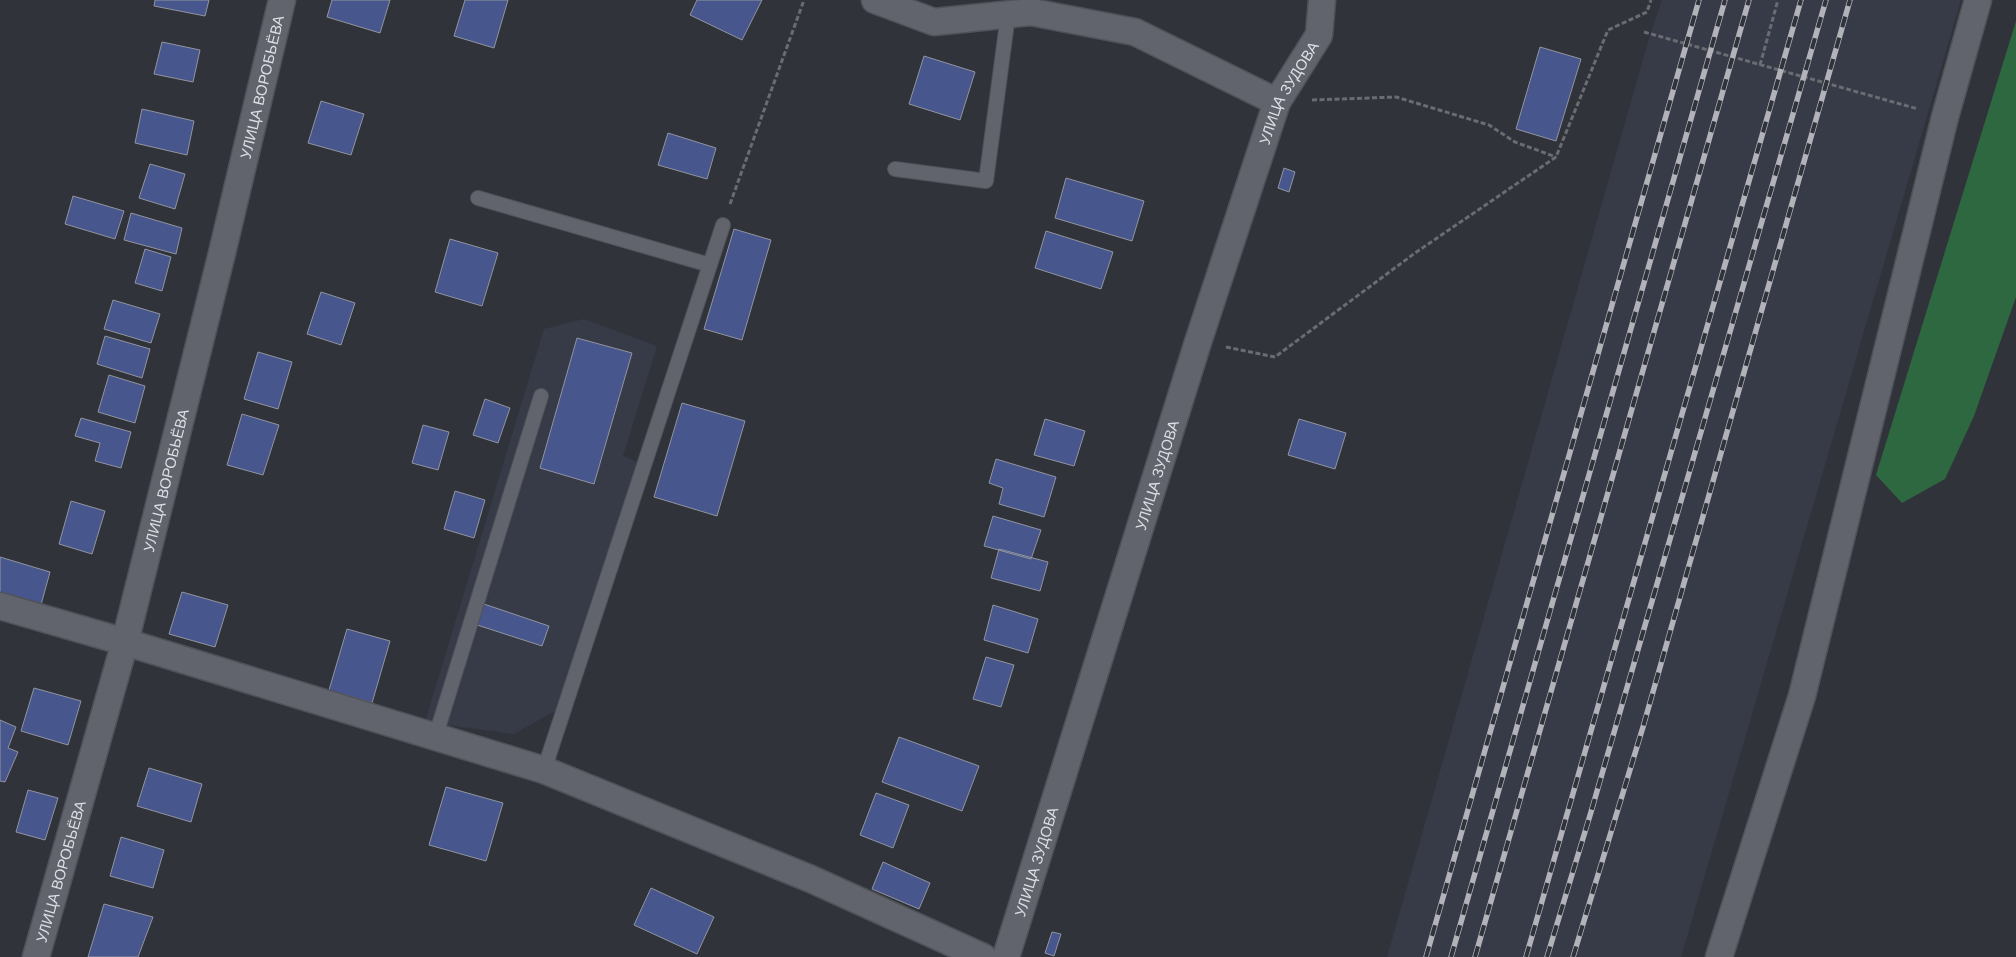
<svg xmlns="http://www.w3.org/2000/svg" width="2016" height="957" font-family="Arial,sans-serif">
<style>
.built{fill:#373b48}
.forest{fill:#2e6840}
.building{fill:#47568c;stroke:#92959e}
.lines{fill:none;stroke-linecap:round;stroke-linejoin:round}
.service-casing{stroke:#4f5258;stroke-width:16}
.minor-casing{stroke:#4f5258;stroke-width:29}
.path{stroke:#6a6c72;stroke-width:3;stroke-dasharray:5 2.5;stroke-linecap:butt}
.service{stroke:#61646c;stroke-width:14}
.minor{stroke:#61646c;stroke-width:26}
.rail-casing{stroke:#b2b3b9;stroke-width:5.5}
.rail{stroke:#30333a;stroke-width:4;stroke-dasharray:11;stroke-linecap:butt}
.labels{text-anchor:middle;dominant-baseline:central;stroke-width:4;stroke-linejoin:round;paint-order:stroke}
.street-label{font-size:15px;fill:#dedfe4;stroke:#30333a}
</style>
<rect width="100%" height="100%" fill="#30333a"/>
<path class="built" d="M1662,0H1961L1681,957H1387L1650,35Z
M584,319L657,346L623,456L637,462L555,711L514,734L425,722L544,329Z"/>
<path class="forest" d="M2016,21V297L1974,416L1945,479L1902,503L1876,475Z"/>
<path class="building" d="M155,0H209L205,16L154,6Z
M332,0H390L380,33L327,17Z
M465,0H508L494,48L454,36Z
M697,0H762L742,40L690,15Z
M162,42L200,50L193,82L154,74Z
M1540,47L1581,59L1556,141L1516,129Z
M924,56L975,72L960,120L909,104Z
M321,101L364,114L351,155L308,143Z
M142,109L194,121L187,155L135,143Z
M668,133L716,148L707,179L658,165Z
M150,164L185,174L175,209L139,198Z
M1284,168L1295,172L1289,192L1278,188Z
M1066,178L1144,201L1132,241L1055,218Z
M73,196L124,211L115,239L65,224Z
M131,213L182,228L176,254L124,240Z
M734,229L771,240L742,340L704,329Z
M1046,231L1113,252L1101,289L1035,268Z
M450,239L498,253L482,306L435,292Z
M145,249L171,257L162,291L135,283Z
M321,292L355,303L341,345L307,334Z
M113,300L160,314L151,343L104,329Z
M105,336L150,349L142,378L97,364Z
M577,338L632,353L594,484L540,468Z
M258,352L292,362L278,409L244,399Z
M109,375L145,386L135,423L98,412Z
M485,399L510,408L498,443L473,435Z
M682,403L745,421L717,516L654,497Z
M242,414L279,425L263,475L227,465Z
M81,418L131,432L121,468L95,461L100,443L75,436Z
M1045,419L1085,431L1074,466L1034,455Z
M1299,419L1346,433L1335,469L1288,455Z
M423,425L449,432L438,470L412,463Z
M996,459L1056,477L1044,517L999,504L1003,488L989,483Z
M455,491L485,500L474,538L444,529Z
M71,501L105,511L92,554L59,544Z
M993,516L1041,530L1031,559L984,546Z
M999,549L1048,562L1040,591L991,578Z
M0,557L50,572L39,612L0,599Z
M182,592L228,605L215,647L169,634Z
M478,602L549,626L542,646L471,623Z
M993,605L1038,619L1028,653L984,640Z
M347,629L390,641L372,703L329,690Z
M986,657L1014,665L1001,707L973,699Z
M34,688L81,701L68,745L21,731Z
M0,720L16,727L8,748L18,752L5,782L0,781Z
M899,737L979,766L962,811L882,782Z
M149,768L202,784L191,822L137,806Z
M446,787L503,803L486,861L429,845Z
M28,790L58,798L45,840L16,832Z
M876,793L909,805L893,848L860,835Z
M121,837L164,850L153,888L110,876Z
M883,862L930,883L919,909L872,889Z
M651,888L714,917L697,954L634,925Z
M104,904L153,917L138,957H88Z
M1052,932L1061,934L1054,956L1045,953Z"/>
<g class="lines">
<g class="service-casing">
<path id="service" d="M895,169L986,181L1008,15
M478,198L710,265
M435,738L541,396
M544,770L723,225"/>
</g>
<g class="minor-casing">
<g id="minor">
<path d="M875,0L934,22L1031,12L1135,32L1277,102"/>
<path d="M0,606L125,642L544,770L811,879L983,957"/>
<path id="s1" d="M36,957L125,642L222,253L282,0"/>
<path id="s2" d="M1006,957L1198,342L1277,102L1319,35L1322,0"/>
<path d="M1719,957L1802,696L1945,117L1978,0"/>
</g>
</g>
<path class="path" d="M1644,32L1918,109
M1760,65L1778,0
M1312,100L1396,97L1489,125L1515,142L1556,157
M730,204L804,0
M1226,347L1275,357L1415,253L1556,157L1608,30L1647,12L1651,0"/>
<use href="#service" class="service"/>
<use href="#minor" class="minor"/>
<g class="rail-casing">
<path id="rail" d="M1426,957L1699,0
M1451,957L1725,0
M1475,957L1749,0
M1526,957L1801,0
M1547,957L1591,812L1826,0
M1573,957L1643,727L1850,0"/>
</g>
<use href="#rail" class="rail"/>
</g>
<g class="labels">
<g class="street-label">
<text stroke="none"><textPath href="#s1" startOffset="899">УЛИЦА ВОРОБЬЁВА</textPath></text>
<text stroke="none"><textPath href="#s2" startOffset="910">УЛИЦА ЗУДОВА</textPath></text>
<text stroke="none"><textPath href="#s2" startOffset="505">УЛИЦА ЗУДОВА</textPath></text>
<text stroke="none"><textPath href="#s1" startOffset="494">УЛИЦА ВОРОБЬЁВА</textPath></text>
<text stroke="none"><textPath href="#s2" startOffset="100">УЛИЦА ЗУДОВА</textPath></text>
<text stroke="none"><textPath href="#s1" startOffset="89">УЛИЦА ВОРОБЬЁВА</textPath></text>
</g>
</g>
</svg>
